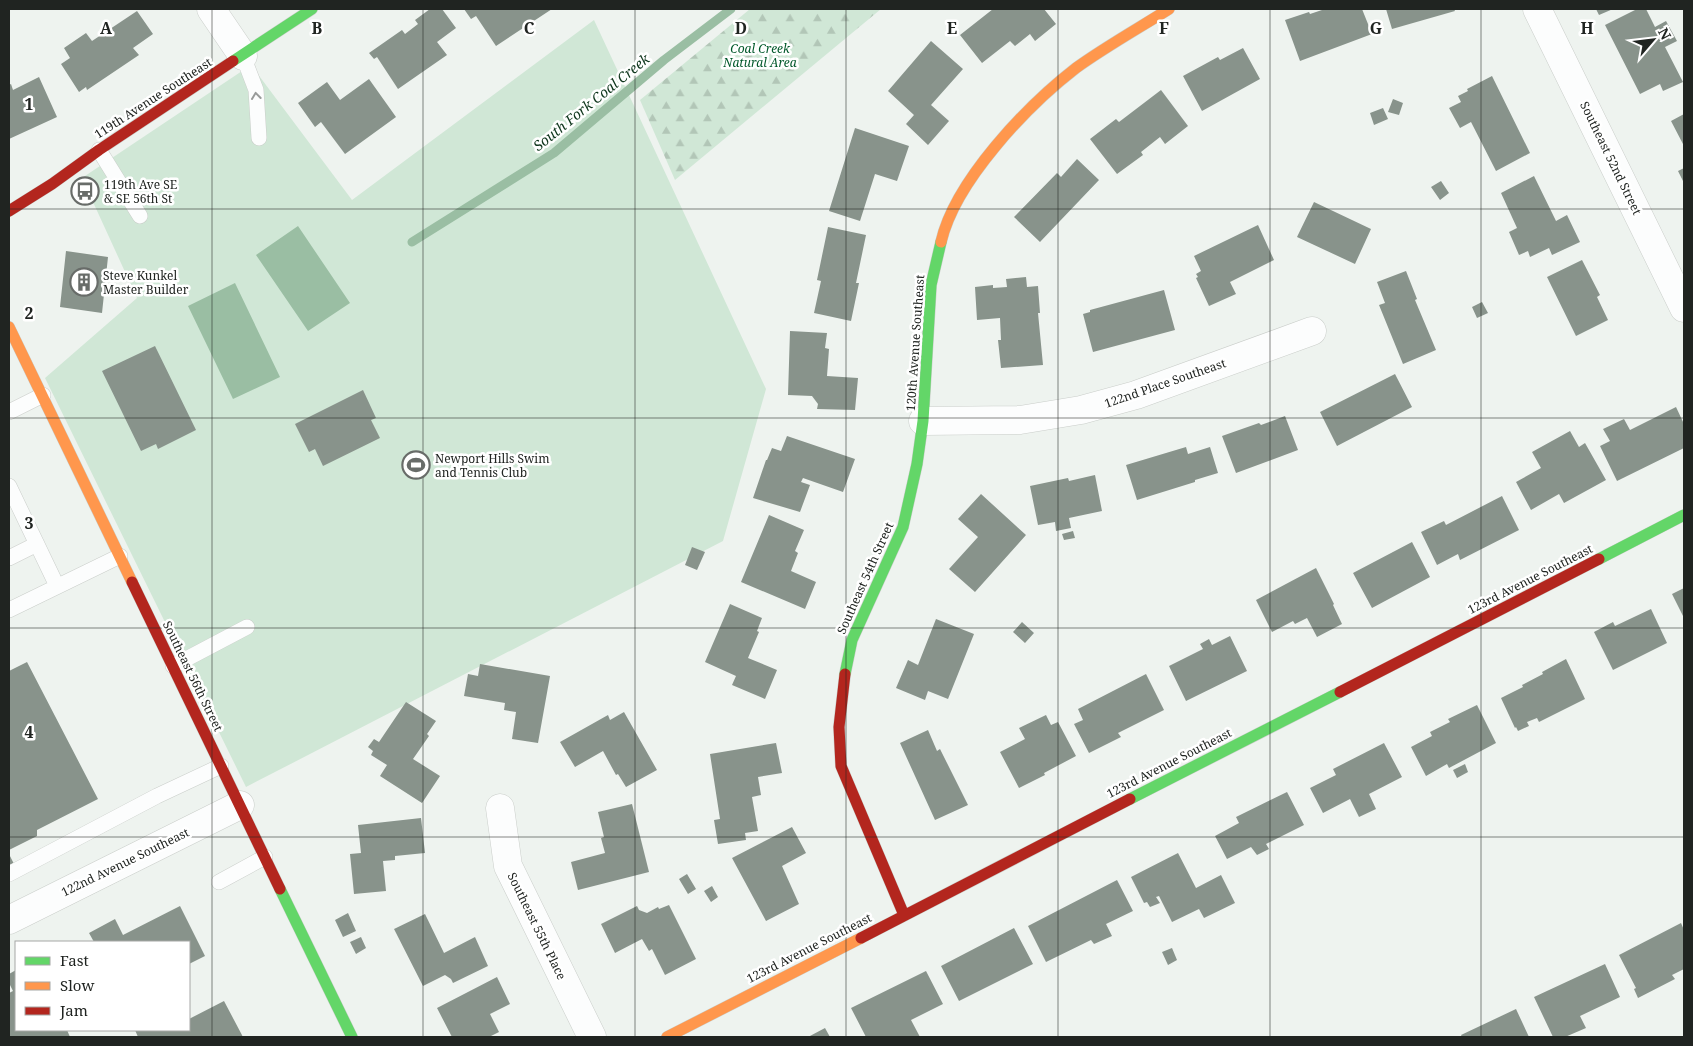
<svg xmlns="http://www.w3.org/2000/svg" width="1693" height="1046" font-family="'Noto Serif',serif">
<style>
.forest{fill:url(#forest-firs)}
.pitch{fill:#d0e7d6}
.water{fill:#9abea3}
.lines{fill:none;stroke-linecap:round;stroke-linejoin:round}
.stream{stroke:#9abea3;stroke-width:9}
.building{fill:#88938b}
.lane-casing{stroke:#caceca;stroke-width:16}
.street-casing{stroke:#caceca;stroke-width:29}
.fast-casing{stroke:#caceca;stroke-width:12}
.slow-casing{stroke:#caceca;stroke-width:12}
.jam-casing{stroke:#caceca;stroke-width:12}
.lane{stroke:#fcfdfd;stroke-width:15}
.street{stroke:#fcfdfd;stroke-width:28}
.fast{stroke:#63d668;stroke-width:11}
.slow{stroke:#ff974d;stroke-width:11}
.jam{stroke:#b3261e;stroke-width:11}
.oneway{stroke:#999b9a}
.grid{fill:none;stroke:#202421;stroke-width:1;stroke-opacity:0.55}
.labels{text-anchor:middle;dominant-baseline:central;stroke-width:5;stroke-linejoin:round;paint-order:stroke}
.park-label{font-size:12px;font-style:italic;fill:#00582a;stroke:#fff}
.street-label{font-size:12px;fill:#202421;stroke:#fff}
.poi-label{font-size:12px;fill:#202421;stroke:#fff;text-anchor:start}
.water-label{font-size:14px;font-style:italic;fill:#0d351b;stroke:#fff}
.grid-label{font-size:16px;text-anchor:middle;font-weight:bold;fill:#202421;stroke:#fff;stroke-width:5;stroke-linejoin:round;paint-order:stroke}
</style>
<defs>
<pattern id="forest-firs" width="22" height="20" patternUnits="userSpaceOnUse" patternTransform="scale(1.25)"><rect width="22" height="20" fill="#d0e7d6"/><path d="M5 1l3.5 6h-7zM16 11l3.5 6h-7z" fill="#b2c6b7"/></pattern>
</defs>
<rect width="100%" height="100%" fill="#eef3ef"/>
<path class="forest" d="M750,9H881L675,180L640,100Z"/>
<path class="pitch" d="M594,20L766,389L723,541L246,787L45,378L137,298L82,178L251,65L352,200Z"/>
<path class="water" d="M298,226L350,303L308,331L256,255Z
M235,283L280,377L233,399L188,306Z"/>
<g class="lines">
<path class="stream" d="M412,242L554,153L664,60L731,9"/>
</g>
<path class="building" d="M430,9H442L456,28L437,42L447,55L398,89L377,57L374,59L369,53L402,30L405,34L418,24L415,20Z
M464,9H552L496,46L476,16L471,19Z
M993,9H1044L1056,24L1035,41L1030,34L1015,46L1010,41L982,63L960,35Z
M1325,9H1362L1372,34L1300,61L1285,20L1309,12L1310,14Z
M1386,9H1454L1455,11L1392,29Z
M1596,9H1613L1599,15Z
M1637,9H1646L1655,27L1666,21L1677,41L1665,47L1683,82L1663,91L1660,84L1640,94L1605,25Z
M137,11L153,34L133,48L139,55L87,90L86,87L79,92L61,64L70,58L64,48L86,33L92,41Z
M931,41L963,69L931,105L949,121L928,145L906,124L914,115L888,91Z
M1243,48L1260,79L1202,111L1183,76L1218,57L1220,60Z
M1492,76L1530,153L1496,171L1471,122L1460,128L1449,108L1461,102L1458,96L1468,91L1467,89Z
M39,77L57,117L9,139V85L11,84L13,90Z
M369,79L396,117L345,154L321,122L315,127L298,103L327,82L340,100Z
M1161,90L1188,126L1165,144L1160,137L1141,152L1143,155L1117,174L1090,139L1116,119L1119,122Z
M1393,99L1403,103L1399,115L1388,112Z
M1383,108L1388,119L1374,125L1370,113Z
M1684,114V146L1671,121Z
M855,128L909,146L897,181L875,174L860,221L829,211Z
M1077,159L1099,180L1040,242L1014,217L1057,173L1061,177Z
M1684,168V183L1678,171Z
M1534,176L1556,221L1567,215L1580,242L1552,255L1549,248L1530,257L1528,251L1519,255L1509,232L1517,228L1501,193Z
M1441,181L1449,193L1440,200L1431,187Z
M1314,202L1371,229L1355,264L1297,237Z
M1258,225L1274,260L1230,282L1236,294L1209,306L1196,278L1198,277L1196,274L1201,271L1194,256Z
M828,227L866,235L856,283H859L851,321L814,313L821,281L817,280Z
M66,251L108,257L102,313L60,307Z
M1582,260L1600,295L1597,297L1608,320L1576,336L1547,277Z
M1406,271L1417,299L1415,300L1436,350L1403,364L1379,305L1385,303L1377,282Z
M1026,277L1027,287L1038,286L1040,313H1038L1043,365L1001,368L998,340H1001L1000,318L977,320L975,287L993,285V288L1007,287L1006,279Z
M1164,290L1175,330L1093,352L1083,314L1090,312V310Z
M1482,302L1488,313L1477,318L1472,307Z
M790,331L827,333L825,348L829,349L827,376L858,378L855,410L817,409L818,404L812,396L788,395Z
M155,346L196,430L158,449L156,444L141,451L102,371Z
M1395,374L1412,407L1337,446L1320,412Z
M363,390L376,418L371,420L380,438L323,466L315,449L309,452L295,424Z
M1676,407L1684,424V448L1617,481L1600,446L1610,441L1603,429L1624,419L1630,430Z
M1285,416L1298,450L1236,473L1222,436L1259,423L1261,425Z
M1570,431L1579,447L1585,443L1606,480L1564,503L1559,494L1531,510L1516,482L1541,468L1532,452Z
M787,436L855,459L843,492L803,478L801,482L810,485L800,512L753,498L766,460H767L772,448L781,451Z
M1186,447L1188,454L1210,447L1218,473L1195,480V482L1137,500L1126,465Z
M1095,475L1102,511L1069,518L1071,528L1056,531L1055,522L1038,525L1030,486L1068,478L1069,481Z
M981,494L1026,535L975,592L949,569L978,537L958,519Z
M1502,496L1519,530L1460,560L1458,554L1437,565L1421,532L1444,521L1446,525Z
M769,515L804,530L795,551L798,553L791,571L816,582L805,609L741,582Z
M1073,531L1075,538L1064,540L1062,534Z
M1412,542L1430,577L1372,608L1353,573Z
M692,547L705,552L697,570L685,565Z
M1316,568L1334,604L1333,605L1342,624L1317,637L1307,618L1295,624L1293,621L1272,632L1256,600Z
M1684,588V618L1672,594Z
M730,604L762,618L757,631L759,632L748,658L777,670L765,699L732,685L736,676L705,662Z
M1651,609L1667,643L1613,670L1594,632L1613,622L1615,626Z
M936,619L974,634L948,699L928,691L925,700L896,688L908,660L918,665Z
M1022,622L1034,633L1025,643L1013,632Z
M1230,636L1247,671L1186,701L1169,666L1203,649L1200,644L1209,639L1212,645Z
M1566,659L1585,699L1539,722L1537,718L1527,722L1529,726L1518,731L1516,727L1515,728L1501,698L1523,687L1522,685L1543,674L1542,672Z
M27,662L98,799L37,830V836L9,850V671Z
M480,664L550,676L538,743L512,739L516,712L504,710L505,703L464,696L468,674L478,676Z
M1146,674L1164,710L1118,733L1121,737L1089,753L1074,724L1083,720L1078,709Z
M406,702L436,721L427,734L429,736L413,759L440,776L422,803L380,776L387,765L371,755L373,751L368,747L374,739L379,742Z
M1477,705L1496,743L1449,768L1447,764L1426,776L1411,747L1432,736L1430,732L1450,722L1448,719Z
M624,712L657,770L626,787L618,774L616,775L603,751L575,767L560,742L608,715L610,720Z
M1046,715L1051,725L1058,722L1076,756L1044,773L1045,775L1019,788L1000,752L1025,739L1019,728Z
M928,730L937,751L940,749L968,805L935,820L900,743Z
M776,743L782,773L758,777L761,795L752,797L758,831L745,833L746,840L718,844L714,820L720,819L710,754Z
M1384,743L1402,777L1369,794L1376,809L1359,817L1350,799L1323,813L1310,788L1336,775L1333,769Z
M1465,764L1468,772L1457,778L1453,770Z
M1287,792L1304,825L1266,844L1269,849L1257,855L1251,847L1227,859L1215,836L1239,823L1236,817Z
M632,804L649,872L578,890L571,862L605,853L601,838L604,837L598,812Z
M421,818L425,853L395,856V860L383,861L386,891L354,894L350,854L361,853L358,825Z
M792,827L806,853L782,866L799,904L766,921L732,858Z
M1178,853L1196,888L1221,875L1235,903L1204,918L1199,909L1172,922L1159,896L1156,897L1160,903L1150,907L1147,902L1144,903L1131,877Z
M9,854L14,864L9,867Z
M687,874L696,889L688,894L679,879Z
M1117,880L1133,911L1106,924L1112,936L1094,944L1091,940L1046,962L1028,926Z
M712,886L718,897L711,902L704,891Z
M669,905L696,959L665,975L652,949L649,951L642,939L615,953L601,924L637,906L639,910L647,913L658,907L659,909Z
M180,906L205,956L189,964V942H94L89,933L115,919L123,935Z
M348,913L356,931L343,937L335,920Z
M425,914L444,953L475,937L488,966L453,983L451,979L445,975L423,986L394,929Z
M1681,923L1684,930V969L1672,975L1675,979L1638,998L1634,989L1636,988L1619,955Z
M1014,928L1033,964L959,1001L941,966Z
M361,937L366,948L356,954L350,942Z
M1172,948L1177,960L1168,965L1162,952Z
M1605,964L1620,997L1580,1016L1586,1028L1565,1037H1553L1534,997Z
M16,970V1030H67L70,1037H9V993L13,991L9,983V974Z
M926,971L943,1004L911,1020L920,1037H866L851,1008Z
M497,977L510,1004L490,1014L499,1032L491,1036V1037H452L437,1008Z
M224,1001L243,1037H138L135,1030H189V1019Z
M1516,1009L1529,1037H1462L1461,1035Z
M825,1028L830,1037H808Z"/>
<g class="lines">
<g class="lane-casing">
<path id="lane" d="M243,56L256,90L259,138
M99,150L140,216
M9,412L43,395
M9,486L57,586
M9,558L37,544
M9,610L120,556
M173,666L247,627
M9,874L157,796L221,766
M219,882L265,857"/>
</g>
<g class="street-casing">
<path id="street" d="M211,9L243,56
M1537,9L1684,308
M923,421L1020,420L1081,410L1136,395L1312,331
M500,808L508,866L592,1037
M9,920L240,805"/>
</g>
<g class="fast-casing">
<path id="fast" d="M233,61L312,9
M1599,559L1684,515
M845,674L852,640L903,527L917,464L923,421L931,285L941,242
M1130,799L1340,692
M280,889L352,1037"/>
</g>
<g class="slow-casing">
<path id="slow" d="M941,242C955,181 1027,106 1076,68C1105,47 1139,28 1169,9
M9,327L132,582
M667,1037L861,938"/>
</g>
<g class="jam-casing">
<path id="jam" d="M9,211L52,184L99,150L233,61
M132,582L280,889
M845,674L839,727L841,766L904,915
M1340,692L1599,559
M861,938L1130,799"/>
</g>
<use href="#lane" class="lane"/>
<use href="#street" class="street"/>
<use href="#fast" class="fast"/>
<use href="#slow" class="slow"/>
<use href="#jam" class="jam"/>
</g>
<defs><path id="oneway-chevron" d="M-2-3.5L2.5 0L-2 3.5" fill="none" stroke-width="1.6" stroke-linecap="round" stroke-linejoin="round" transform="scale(1.25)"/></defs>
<use class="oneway" href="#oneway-chevron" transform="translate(256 96) rotate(-97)"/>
<path class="grid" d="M212,9V1037M423,9V1037M635,9V1037M846,9V1037M1058,9V1037M1270,9V1037M1481,9V1037M9,209H1684M9,418H1684M9,628H1684M9,837H1684"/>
<defs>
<g id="bus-ring" transform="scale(1.4375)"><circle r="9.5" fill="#fff" stroke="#686c69" stroke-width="1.5"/><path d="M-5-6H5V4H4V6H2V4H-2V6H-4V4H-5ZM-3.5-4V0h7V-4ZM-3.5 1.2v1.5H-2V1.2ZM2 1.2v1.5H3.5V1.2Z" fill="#686c69"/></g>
<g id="building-ring" transform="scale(1.4375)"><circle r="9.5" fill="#fff" stroke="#686c69" stroke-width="1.5"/><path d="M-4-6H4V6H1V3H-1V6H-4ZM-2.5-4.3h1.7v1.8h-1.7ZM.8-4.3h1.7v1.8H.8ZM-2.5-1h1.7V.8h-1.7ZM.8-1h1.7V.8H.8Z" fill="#686c69"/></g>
<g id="stadium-ring" transform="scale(1.4375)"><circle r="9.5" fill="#fff" stroke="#686c69" stroke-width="1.5"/><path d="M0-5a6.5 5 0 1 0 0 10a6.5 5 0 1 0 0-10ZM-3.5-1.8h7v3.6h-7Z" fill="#686c69"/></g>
</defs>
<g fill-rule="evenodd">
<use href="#bus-ring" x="85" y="191"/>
<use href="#building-ring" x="84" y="282"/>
<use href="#stadium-ring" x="416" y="465"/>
</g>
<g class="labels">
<g class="park-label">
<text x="760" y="48">Coal Creek<tspan x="760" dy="14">Natural Area</tspan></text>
</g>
<g class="street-label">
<text transform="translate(153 98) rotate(-33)">119th Avenue Southeast</text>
<text transform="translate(1611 158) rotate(64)">Southeast 52nd Street</text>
<text transform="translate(915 343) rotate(-86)">120th Avenue Southeast</text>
<text transform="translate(1165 383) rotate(-19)">122nd Place Southeast</text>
<text transform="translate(865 578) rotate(-66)">Southeast 54th Street</text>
<text transform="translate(1530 579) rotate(-27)">123rd Avenue Southeast</text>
<text transform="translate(193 676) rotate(64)">Southeast 56th Street</text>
<text transform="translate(1169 763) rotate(-27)">123rd Avenue Southeast</text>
<text transform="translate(125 862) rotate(-26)">122nd Avenue Southeast</text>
<text transform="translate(537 926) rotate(64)">Southeast 55th Place</text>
<text transform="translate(809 948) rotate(-27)">123rd Avenue Southeast</text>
</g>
<g class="poi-label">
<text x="104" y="184">119th Ave SE<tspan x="104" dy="14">&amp; SE 56th St</tspan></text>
<text x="103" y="275">Steve Kunkel<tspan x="103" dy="14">Master Builder</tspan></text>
<text x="435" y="458">Newport Hills Swim<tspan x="435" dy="14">and Tennis Club</tspan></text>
</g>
<g class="water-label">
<text transform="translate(591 102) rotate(-39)">South Fork Coal Creek</text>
</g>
</g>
<g class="grid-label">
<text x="106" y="34">A</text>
<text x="317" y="34">B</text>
<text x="529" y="34">C</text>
<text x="741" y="34">D</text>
<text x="952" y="34">E</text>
<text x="1164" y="34">F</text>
<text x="1376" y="34">G</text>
<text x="1587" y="34">H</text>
<text x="29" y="110">1</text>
<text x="29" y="319">2</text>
<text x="29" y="529">3</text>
<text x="29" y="738">4</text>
</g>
<rect width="1693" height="1046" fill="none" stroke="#202421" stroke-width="20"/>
<rect x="15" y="941" width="175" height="90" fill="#ffffff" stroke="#a6a7a6"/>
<rect x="25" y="957" width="25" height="8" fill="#63d668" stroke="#a6a7a6"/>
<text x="60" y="966" font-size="15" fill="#202421">Fast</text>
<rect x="25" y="982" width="25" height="8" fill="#ff974d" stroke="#a6a7a6"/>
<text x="60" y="991" font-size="15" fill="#202421">Slow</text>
<rect x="25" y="1007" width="25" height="8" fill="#b3261e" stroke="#a6a7a6"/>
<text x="60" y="1016" font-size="15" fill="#202421">Jam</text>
<g transform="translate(1653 40) rotate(62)" stroke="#ffffff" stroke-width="4" paint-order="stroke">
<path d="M0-4L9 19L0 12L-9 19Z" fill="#202421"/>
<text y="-8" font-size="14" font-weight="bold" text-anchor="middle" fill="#202421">N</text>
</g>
</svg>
